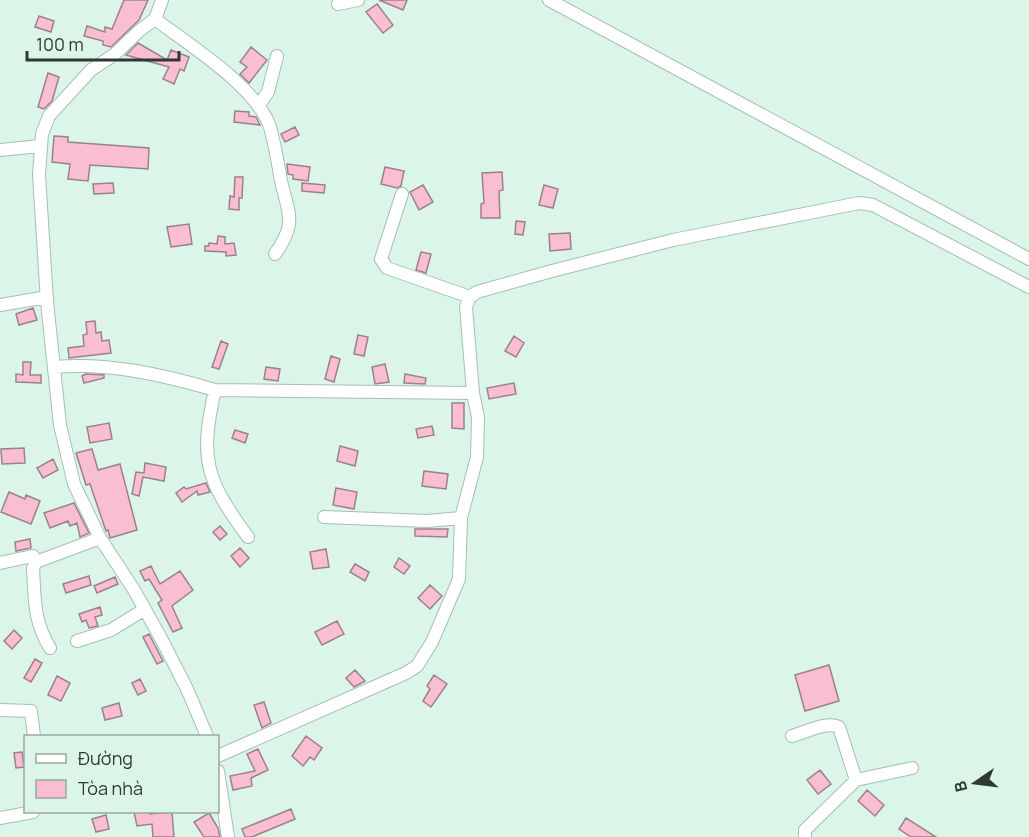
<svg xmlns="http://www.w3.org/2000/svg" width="1029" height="837" font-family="Manrope,sans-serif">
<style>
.building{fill:#fabed2;stroke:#9b828a;stroke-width:1.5}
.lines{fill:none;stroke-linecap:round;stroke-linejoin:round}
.minor-casing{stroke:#a6bfb4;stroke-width:14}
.minor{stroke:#fff;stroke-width:12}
</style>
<rect width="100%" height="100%" fill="#dbf5e8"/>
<path class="building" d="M124,0H148L139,20L111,47L103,45V41L84,36L87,26L105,32V27L112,29Z
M379,0H407L403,10Z
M377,4L393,25L383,33L366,12Z
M39,16L54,21L51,32L35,27Z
M138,43L167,60L171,50L189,57L184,71L180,69L174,84L163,79L169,67L126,55Z
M251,47L267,60L249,83L240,74L247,67L240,62Z
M48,73L59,77L52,101L44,109L38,107Z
M235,111L249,112V116L256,117L260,125L234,122Z
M295,127L299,135L285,142L281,134Z
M54,136L68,137V142L149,148L148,169L90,165L88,181L68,179L70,164L52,162Z
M287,164L310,167L308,181L293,179V175L288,174Z
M385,167L404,171L401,186L397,188L381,184Z
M502,172L503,190L499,191L500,218H481V204L484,203L482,173Z
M235,177H243L242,198H239V210L229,209L230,196L234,197Z
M113,183L114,193L94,194L93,184Z
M302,183L325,185L324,193L302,191Z
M423,185L433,202L419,210L410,192Z
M544,185L558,189L553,208L539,205Z
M516,221L525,222L523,235L515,234Z
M189,224L192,244L171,247L167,227Z
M570,233L571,249L550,251L549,234Z
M218,236L225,237V244L234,243L236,255L226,256V252L205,251V246H209V243L217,244Z
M421,252L431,254L426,273L416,270Z
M33,308L37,320L19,325L16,314Z
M95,321L96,333L101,332L102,341L109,340L111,353L69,358L68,348L84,346L83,335L87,334L86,322Z
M358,335L368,337L364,356L354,354Z
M514,336L524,343L516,357L505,351Z
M221,341L228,344L219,369L212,367Z
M331,356L340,359L334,382L325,379Z
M23,362H31L30,375H41V383L16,382V374L23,375Z
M385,364L389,382L375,384L372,367Z
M266,367L280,369L278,381L264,379Z
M86,374L104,375V378L84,383L82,376Z
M405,374L426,378L425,384L404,383Z
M514,383L516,394L489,399L487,388Z
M452,403H464V429L452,428Z
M109,423L112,439L90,443L87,427Z
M432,426L434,435L418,438L416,429Z
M235,430L248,434L245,443L232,438Z
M340,446L358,451L355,466L337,461Z
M24,448L25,463L2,464L1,449Z
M92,449L98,470L120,464L137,530L110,538L108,530L106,531L90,484L86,485L76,453Z
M53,459L58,470L43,478L37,468Z
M145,463L166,467L164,481L143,477L139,496L132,494L136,472L144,473Z
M424,471L448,474L446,489L422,486Z
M206,483L210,492L198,495L197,491L182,502L176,493L184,487L186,489Z
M336,488L357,492L354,509L333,505Z
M9,492L25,499L26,495L40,501L31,524L1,512Z
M74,503L89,533L80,537L77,523L70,526L68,521L50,528L44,513Z
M220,526L227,534L220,540L213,532Z
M415,529H448L447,537L415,536Z
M30,539L31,548L16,551L15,542Z
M240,548L249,558L240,567L231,556Z
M326,549L329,567L313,569L310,552Z
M399,558L410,566L404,574L394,567Z
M355,564L369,572L365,581L350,572Z
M151,566L160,584L180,571L193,590L172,606L182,628L173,632L158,603L162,600L149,579L145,581L140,571Z
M89,576L91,585L66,593L63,584Z
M115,577L118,584L97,593L94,586Z
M430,585L442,596L430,609L418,598Z
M100,607L102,615L95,617L98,626L89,628L86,620L82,622L79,614Z
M337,621L344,634L322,645L315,632Z
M14,630L22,638L12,649L4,641Z
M149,634L163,661L157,664L143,637Z
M35,659L42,663L31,682L24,678Z
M829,665L839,701L805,711L795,675Z
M355,670L365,681L354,687L346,678Z
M434,675L447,684L431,707L423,701L430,689L427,686Z
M57,676L70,683L61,701L48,695Z
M140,679L146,691L138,695L132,683Z
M264,702L271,723L262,728L254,705Z
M119,703L122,716L105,720L102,708Z
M306,736L322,748L314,760L310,757L303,766L292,756Z
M258,749L268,770L251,778L252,786L233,790L230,776L255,771L247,754Z
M22,752L24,767L16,768L14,753Z
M820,770L831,784L818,794L807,780Z
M867,790L884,805L875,816L858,801Z
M291,809L295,819L252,837H245L242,829Z
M134,812H150V814L172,812L174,837H153L152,824L137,826Z
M209,813L218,828L220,837H204L194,822Z
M106,815L109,829L96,832L92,819Z
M906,818L936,837H911L899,829Z"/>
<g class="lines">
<g class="minor-casing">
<path id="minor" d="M162,0L155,19L139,31L115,54L91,70L49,116L42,134L39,175L47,302L60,425L74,484L100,538L134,590L163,642L187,689L207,736
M549,0L1029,259
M338,4L358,0
M155,19C189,45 256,86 270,127C275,145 278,163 281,181C289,215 297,223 275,254
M259,105L268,92L277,56
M0,150L40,146
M402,194L381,259L387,268L470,297
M0,305L47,297
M55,367C108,362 164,375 215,390L473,393
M215,390C199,460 206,480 248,537
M324,517L427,521L461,518
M0,563L33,556L36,562
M77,641L111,630L145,609
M50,648C33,620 35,599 33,568L36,562L100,538
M0,710L31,711L34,736
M792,736C806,732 827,721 839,727L856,780L805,830V837
M218,756L406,673L417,666L432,642L459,579L461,518L477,457L478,417L473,393L466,307L470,297L477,292L552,271L673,240L859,203L873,205L1029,287
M218,771L228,837
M856,780L912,768
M0,818L33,812"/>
</g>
<use href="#minor" class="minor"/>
</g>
<rect x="24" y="735" width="195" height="78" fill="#dbf5e8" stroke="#96aaa0" stroke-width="1.5"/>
<rect x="36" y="754" width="30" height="9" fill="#ffffff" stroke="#96aaa0" stroke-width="1.5"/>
<text x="78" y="765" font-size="18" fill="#2f3934">Đường</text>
<rect x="36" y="780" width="30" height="18" fill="#fabed2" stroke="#96aaa0" stroke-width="1.5"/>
<text x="78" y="795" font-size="18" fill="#2f3934">Tòa nhà</text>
<g transform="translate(975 783) rotate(256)" stroke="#dbf5e8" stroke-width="4.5" paint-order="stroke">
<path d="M0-4.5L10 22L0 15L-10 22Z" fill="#2f3934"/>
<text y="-9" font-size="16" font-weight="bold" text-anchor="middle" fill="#2f3934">B</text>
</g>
<path d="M27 51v9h152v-9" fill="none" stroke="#2f3934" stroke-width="3"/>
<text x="36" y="51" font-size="18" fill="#2f3934" stroke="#dbf5e8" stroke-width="4.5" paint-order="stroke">100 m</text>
</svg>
